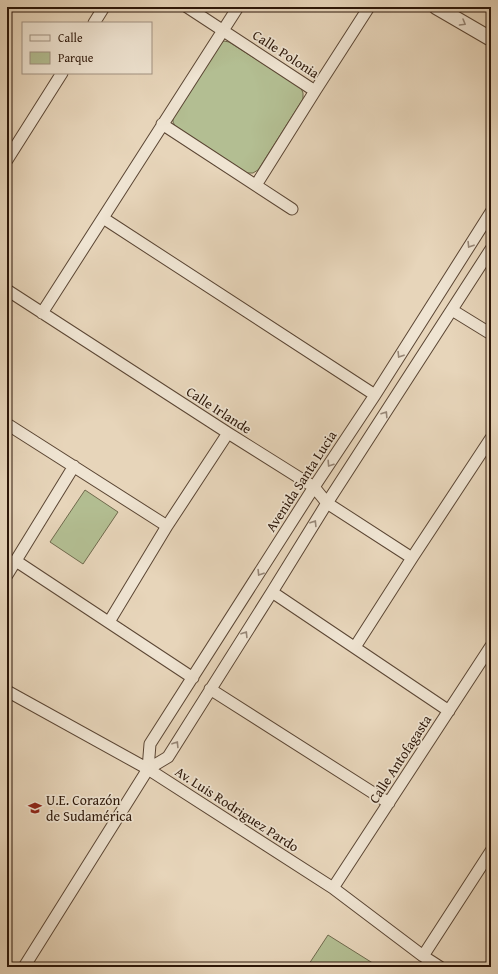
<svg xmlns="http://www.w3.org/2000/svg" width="498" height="974" font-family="'Gentium Book Plus',serif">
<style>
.green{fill:#b3be92;stroke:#706a4d}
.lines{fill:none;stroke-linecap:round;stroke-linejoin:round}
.minor-casing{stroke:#5b4634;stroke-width:13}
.tertiary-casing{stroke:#5b4634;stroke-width:16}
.minor{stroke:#efe4d2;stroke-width:11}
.tertiary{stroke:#efe4d2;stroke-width:14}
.oneway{stroke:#978777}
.labels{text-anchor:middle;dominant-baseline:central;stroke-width:3.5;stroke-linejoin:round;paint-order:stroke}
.street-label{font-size:14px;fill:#2c1608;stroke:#efe4d2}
.poi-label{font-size:14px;fill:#2c1608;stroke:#efe4d2;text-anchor:start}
</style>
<rect width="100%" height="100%" fill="#e7d5ba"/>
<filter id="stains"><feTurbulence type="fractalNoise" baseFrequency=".005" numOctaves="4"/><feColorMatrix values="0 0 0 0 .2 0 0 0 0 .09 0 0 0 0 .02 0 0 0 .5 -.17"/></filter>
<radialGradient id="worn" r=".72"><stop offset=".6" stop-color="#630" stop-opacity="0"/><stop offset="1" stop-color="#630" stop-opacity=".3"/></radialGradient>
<path class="green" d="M224,41L229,42L301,88L303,93V99L258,170L253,173H247L175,126L173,122V118L220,44Z
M85,490L118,512L83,564L50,542Z
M328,935L379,967H307Z"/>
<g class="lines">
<g class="minor-casing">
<path id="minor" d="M187,7L315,91L256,185
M94,23L104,7
M315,91L369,7
M162,124L292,209
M7,160L62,73
M103,218L375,395
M7,290L228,433L314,487L327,503L412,558
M452,310L491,334
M42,313L238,7
M7,424L167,526
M16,561L193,678
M7,575L74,466
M272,592L449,711
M109,622L167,526L228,433
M355,647L412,558L491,438
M210,689L389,803
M7,691L148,769L333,888L423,956L440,967
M148,769L150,744L314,487L375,395L491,212
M333,888L491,646
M423,956L491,851
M24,967L148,769L168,757L272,592L327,503L491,249"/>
</g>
<g class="tertiary-casing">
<path id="tertiary" d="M436,7L491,39"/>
</g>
<use href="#minor" class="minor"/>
<use href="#tertiary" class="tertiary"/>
</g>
<defs><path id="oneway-chevron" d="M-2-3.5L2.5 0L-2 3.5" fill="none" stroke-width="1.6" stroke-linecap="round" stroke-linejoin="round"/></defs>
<g class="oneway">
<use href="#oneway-chevron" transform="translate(463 23) rotate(30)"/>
<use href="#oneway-chevron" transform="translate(470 245) rotate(122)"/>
<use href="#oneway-chevron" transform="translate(400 355) rotate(122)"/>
<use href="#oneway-chevron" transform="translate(385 414) rotate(-57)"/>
<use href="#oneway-chevron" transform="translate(330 464) rotate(123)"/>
<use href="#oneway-chevron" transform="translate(314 523) rotate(-58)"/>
<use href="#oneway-chevron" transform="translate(260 573) rotate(122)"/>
<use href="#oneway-chevron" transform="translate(245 634) rotate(-58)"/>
<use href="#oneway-chevron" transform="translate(176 744) rotate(-58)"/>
</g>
<defs>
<g id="school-bare" transform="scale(1.08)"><path d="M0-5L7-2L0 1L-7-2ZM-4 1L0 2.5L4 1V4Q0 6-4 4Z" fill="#8f2418" stroke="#efe4d2" stroke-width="2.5" paint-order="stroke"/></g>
</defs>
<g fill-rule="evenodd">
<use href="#school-bare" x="35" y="808"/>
</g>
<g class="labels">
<g class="street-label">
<text transform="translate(286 54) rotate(33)">Calle Polonia</text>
<text transform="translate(219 410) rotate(33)">Calle Irlande</text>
<text transform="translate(301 481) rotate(-57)">Avenida Santa Lucia</text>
<text transform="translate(400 759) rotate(-57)">Calle Antofagasta</text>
<text transform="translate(237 809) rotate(33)">Av. Luis Rodriguez Pardo</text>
</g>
<g class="poi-label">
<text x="46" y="800">U.E. Corazón<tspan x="46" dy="16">de Sudamérica</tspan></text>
</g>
</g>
<rect width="498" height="974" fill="none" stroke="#e7d5ba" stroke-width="24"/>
<rect x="8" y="8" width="482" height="958" fill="none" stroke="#2c1608" stroke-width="2"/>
<rect x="12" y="12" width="474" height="950" fill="none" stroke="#2c1608"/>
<rect x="22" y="22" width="130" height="52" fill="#efe4d2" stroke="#a19281"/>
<rect x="30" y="35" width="20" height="6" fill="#efe4d2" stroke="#a19281"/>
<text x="58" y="42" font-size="12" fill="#2c1608">Calle</text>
<rect x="30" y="52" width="20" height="12" fill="#b3be92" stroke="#a19281"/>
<text x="58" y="62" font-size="12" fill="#2c1608">Parque</text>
<rect width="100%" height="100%" filter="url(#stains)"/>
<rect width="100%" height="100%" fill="url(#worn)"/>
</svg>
